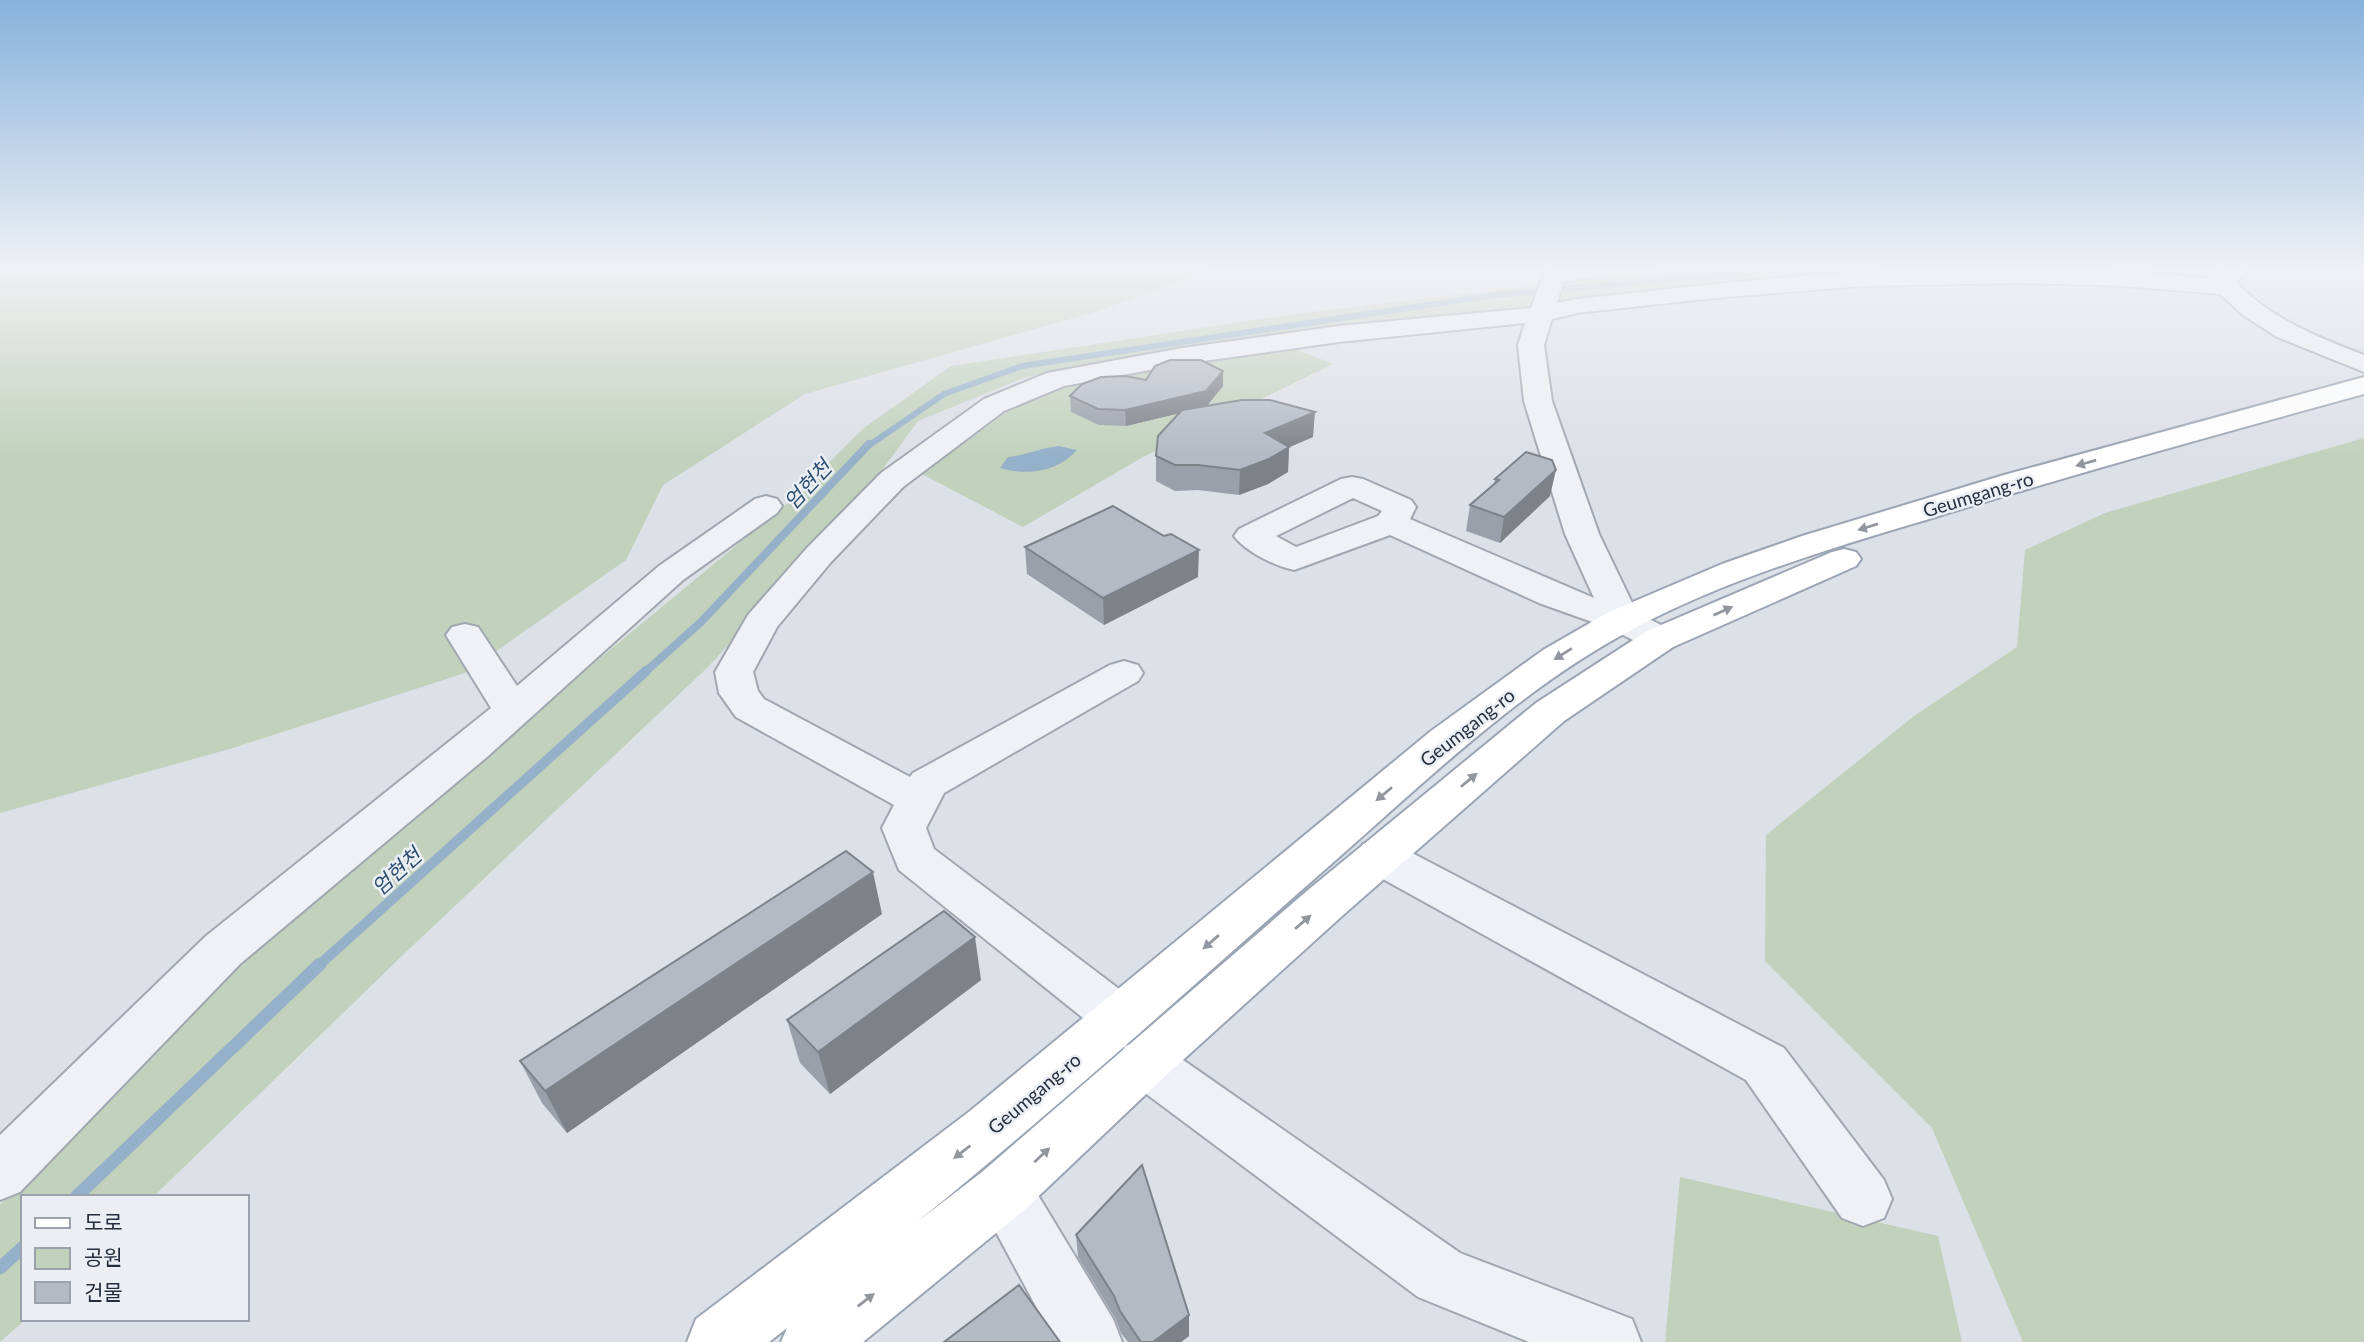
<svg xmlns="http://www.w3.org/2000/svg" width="2364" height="1342" font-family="Lato,'Noto Sans KR',sans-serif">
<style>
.green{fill:#c2d1bc}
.water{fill:#95b0c9}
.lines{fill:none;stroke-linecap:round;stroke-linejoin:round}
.stream-far3{stroke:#95b0c9;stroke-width:6}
.stream-far2{stroke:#95b0c9;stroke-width:8}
.stream-far1{stroke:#95b0c9;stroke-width:10}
.stream{stroke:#95b0c9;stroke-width:13}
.minor-casing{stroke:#a1a7b1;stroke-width:4}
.major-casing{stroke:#9ba5b3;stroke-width:4}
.minor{fill:#eef1f5;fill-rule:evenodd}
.major{fill:#fff;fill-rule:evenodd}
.wall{fill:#9aa0a9}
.shaded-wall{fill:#7d8289}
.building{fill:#b3bac4;stroke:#7d8289;stroke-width:2}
.oneway{fill:#92979e}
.labels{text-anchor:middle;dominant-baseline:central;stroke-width:5;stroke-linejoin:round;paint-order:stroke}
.street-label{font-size:19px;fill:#252f3d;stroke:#ebeff4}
.water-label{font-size:21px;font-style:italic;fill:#2e4f72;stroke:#ebeff4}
</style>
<rect width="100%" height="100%" fill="#dce0e7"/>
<path class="green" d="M0,268H1217L1098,311L805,394L663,485L626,560L465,673L233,748L0,813Z
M1686,268H1872L1772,282L1609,296L1464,317L1252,340L1026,377L918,421L855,507L708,667L404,954L153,1197H23V1319H26L0,1342V1205L147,1047L495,745L790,501L865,427L951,366L1294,314Z
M1292,348L1333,364L1143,457L1023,527L922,474L1026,398L1071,380Z
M2364,438V1342H2023L1932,1128L1765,961L1766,835L1914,716L2017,647L2025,550L2105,513Z
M1680,1177L1938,1236L1962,1342H1665Z"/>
<path class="water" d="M1059,446L1077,450C1058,472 1027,476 1000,468L1008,457C1026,455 1041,448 1059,446Z"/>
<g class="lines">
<path class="stream-far3" d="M868,446L944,394L1022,366L1495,295L1794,268"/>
<path class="stream-far2" d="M644,673L701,622L869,444"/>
<path class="stream-far1" d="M318,966L646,671"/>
<path class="stream" d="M76,1197L320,964
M0,1268L23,1247"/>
<g class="minor-casing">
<path id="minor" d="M1563,268H1622L1619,273L1563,282L1557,303L1577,299C1672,289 1768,277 1863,272C1979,265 2094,268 2209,278C2217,270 2231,267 2241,270L2245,275L2236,282C2271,319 2317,337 2364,355V372L2277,337L2243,315L2220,294L2124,286L2020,283L1865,286L1725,297L1577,313L1552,319L1544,345L1552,401L1599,534L1637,613L1673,631L1679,639L1673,647L1660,650L1647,647L1609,628L1539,603L1390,535L1294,570C1275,566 1246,552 1234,536L1239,529L1341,479L1352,477L1363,479L1411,500L1416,507L1410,519L1594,598L1565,534L1524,401L1518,345L1525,323L1339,342L1182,364L1064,386L1004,411L903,487L831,562L777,627L753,672L758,691L764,699L910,777L913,773L1110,665L1124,661L1138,665L1143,673L1138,681L944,793L926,828L934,849L1139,1004L1147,1019L1139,1034L1121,1040L1103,1034L899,870L882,828L894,805L736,717L719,693L715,672L748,615L807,548L881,473L984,399L1047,373L1182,348L1339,326L1531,308L1545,272ZM1353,498L1382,511L1378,516L1296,547L1276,536Z
M766,496L777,499L782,506L777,513L683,580L487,757L240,964L20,1192L0,1200V1135L206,936L491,708L446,635L452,627L465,624L478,627L517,686L659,566L755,499Z
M1379,839L1395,844L1784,1048L1884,1180L1892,1199L1884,1218L1863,1226L1842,1218L1746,1080L1363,868L1356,856L1363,844Z
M1144,1039L1163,1046L1460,1253L1632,1319L1641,1342H1529L1418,1297L1125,1078L1117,1062L1125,1046Z
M1003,1164L1024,1172L1113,1319L1122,1342H1055L974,1191L982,1172Z"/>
</g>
<g class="major-casing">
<path id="major" d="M2364,377V394C2219,434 2073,474 1929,519C1829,549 1726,579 1633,629C1523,687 1430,777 1337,859C1198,981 1061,1105 917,1222L982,1172L1308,890L1536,703L1647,631L1832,552L1844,549L1856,552L1861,559L1856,566L1673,647L1564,721L1342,916L1163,1078L1024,1210L863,1342H781L787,1328L769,1342H687L696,1319L970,1111L1431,731L1543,650L1609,612L1722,564L1802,536L2004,475Z"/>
</g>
<use href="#minor" class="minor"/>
<use href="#major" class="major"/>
</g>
<path class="wall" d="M1223,371V386L1207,405L1313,437L1289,447L1288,472L1268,484L1239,495L1198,490L1175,491L1156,481V456L1179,413L1126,426L1099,425L1071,412L1070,396L1146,380Z
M1495,479L1550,496L1500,543L1466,531L1470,505L1494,484Z
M1164,536L1198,577L1104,625L1027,574L1025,547Z
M882,914L567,1133L542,1103L520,1061Z
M981,980L830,1094L800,1063L787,1020Z
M1076,1235L1189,1315V1336L1181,1342H1128L1121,1333L1115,1318L1078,1257Z"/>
<path class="shaded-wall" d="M1223,371V386L1206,407L1126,426L1125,410Z
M1315,412L1313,437L1264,458L1265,433Z
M1289,447L1288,472L1268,484L1239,495L1240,470Z
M1556,470L1550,496L1500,543L1504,517Z
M1199,550L1198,577L1104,625L1103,598Z
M873,872L882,914L567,1133L545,1091Z
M975,937L981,980L830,1094L818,1052Z
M1189,1315V1336L1181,1342H1153Z"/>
<path class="building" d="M1170,360H1201L1223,371L1206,391L1125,410L1098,409L1070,396L1082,384L1101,377L1125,376L1146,380L1155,366Z
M1242,400H1270L1315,412L1265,433L1289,447L1269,459L1240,470L1198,465H1175L1156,456L1158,436L1182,410Z
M1526,452L1552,460L1556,470L1504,517L1470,505L1499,480L1495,479Z
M1113,506L1164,536L1171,534L1199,550L1103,598L1025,547Z
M846,851L873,872L545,1091L520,1061Z
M944,911L975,937L818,1052L787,1020Z
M1142,1165L1189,1315L1153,1342H1141L1120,1311L1114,1296L1076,1235Z
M1019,1285L1060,1342H944Z"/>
<defs><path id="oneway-solid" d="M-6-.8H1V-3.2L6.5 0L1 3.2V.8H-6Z" transform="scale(1.75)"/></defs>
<g class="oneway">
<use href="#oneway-solid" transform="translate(2086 463) rotate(164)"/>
<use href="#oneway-solid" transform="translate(1868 527) rotate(163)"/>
<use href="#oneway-solid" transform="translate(1723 611) rotate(-24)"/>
<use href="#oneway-solid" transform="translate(1563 654) rotate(148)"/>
<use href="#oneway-solid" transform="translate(1469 780) rotate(-40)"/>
<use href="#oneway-solid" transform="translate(1384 794) rotate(140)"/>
<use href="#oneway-solid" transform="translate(1303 922) rotate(-41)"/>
<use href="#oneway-solid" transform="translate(1211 942) rotate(139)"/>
<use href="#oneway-solid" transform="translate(962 1152) rotate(142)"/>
<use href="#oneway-solid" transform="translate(1042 1155) rotate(-43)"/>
<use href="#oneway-solid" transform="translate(866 1300) rotate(-38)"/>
</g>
<linearGradient id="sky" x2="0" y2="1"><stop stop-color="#87b2dc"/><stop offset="0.59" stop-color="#eff1f4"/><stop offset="1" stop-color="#eff1f4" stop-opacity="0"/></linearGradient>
<rect width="2364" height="456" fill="url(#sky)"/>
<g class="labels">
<g class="street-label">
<text transform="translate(1978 494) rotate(-17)">Geumgang-ro</text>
<text transform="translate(1467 727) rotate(-38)">Geumgang-ro</text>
<text transform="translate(1034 1093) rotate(-40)">Geumgang-ro</text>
</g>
<g class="water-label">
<text transform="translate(807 484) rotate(-47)">엄현천</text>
<text transform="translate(396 871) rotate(-42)">엄현천</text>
</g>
</g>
<rect x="21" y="1195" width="228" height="126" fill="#ebeff4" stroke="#9ca2ab" stroke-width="2"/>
<rect x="35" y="1218" width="35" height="10" fill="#ffffff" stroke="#9ca2ab" stroke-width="2"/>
<text x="84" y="1230" font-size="21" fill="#252f3d">도로</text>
<rect x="35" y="1248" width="35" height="21" fill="#c2d1bc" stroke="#9ca2ab" stroke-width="2"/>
<text x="84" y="1265" font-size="21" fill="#252f3d">공원</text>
<rect x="35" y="1282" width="35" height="21" fill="#b3bac4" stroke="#9ca2ab" stroke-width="2"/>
<text x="84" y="1300" font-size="21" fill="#252f3d">건물</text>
</svg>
